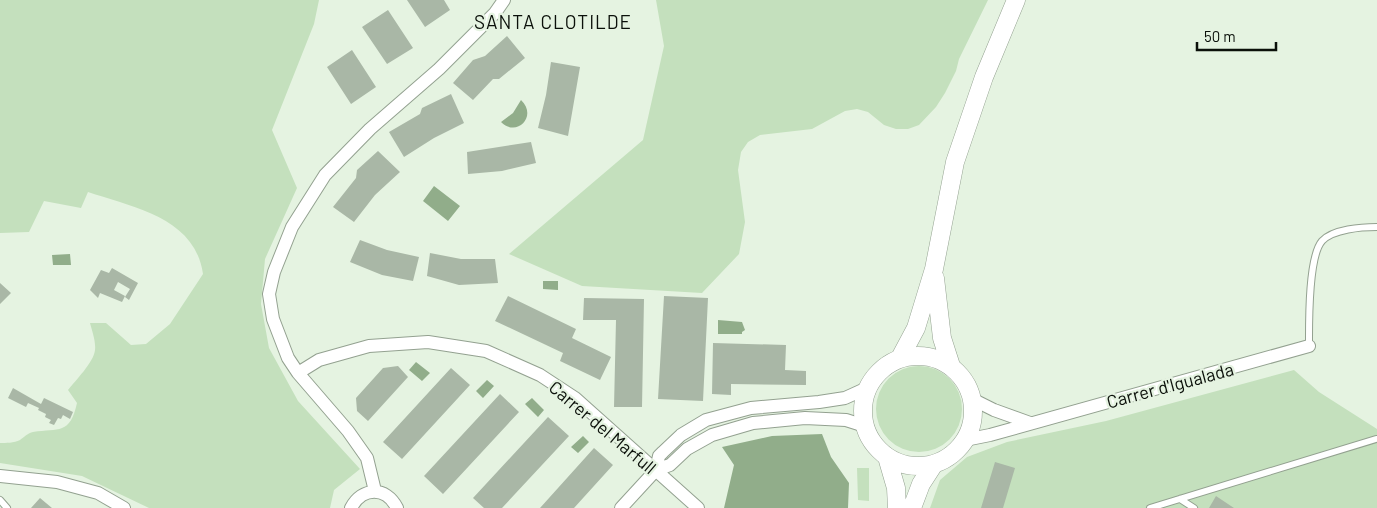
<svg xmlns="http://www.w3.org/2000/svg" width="1377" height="508" font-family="Barlow,sans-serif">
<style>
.green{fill:#c4e0bd}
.water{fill:#91ad8a}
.building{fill:#a9b7a6}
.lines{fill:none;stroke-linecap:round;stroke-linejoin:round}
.service-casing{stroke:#93a190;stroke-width:8}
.minor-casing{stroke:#93a190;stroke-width:14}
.secondary-casing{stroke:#93a190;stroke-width:19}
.service{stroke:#fff;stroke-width:6}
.minor{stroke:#fff;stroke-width:12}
.secondary{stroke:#fff;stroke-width:18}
.labels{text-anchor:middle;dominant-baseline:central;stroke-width:4.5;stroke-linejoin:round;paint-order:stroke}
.street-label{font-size:18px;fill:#0b100a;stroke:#e5f3e1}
.neighbourhood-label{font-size:19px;letter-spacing:1px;fill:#0b100a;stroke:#e5f3e1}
</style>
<rect width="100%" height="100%" fill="#e5f3e1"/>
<path class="green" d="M0,0H319L314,24L272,130L297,188L265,259L261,304L269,348L298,401L360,469L334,490L330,508H149L82,476L0,463V443C6,443 14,443 20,440C24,437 28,433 33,432C59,428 70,435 77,403L68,390C75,381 94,362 95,350C96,341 92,331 90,323H106L131,345L146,344L170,324L203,274C195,217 132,207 88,192L81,208L44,201L29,232L0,233Z
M656,0H988L959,59L956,71L945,93L936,107L919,125L908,129H896L884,125L868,112L857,109L845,111L812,129L760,135L748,142L741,152L738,170L745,222L739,254L702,293L582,286L509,254L643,140L664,46Z
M876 409a43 43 0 1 1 86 0a43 43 0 1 1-86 0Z
M1294,370L1319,392L1377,429V508H930L940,480L967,457L1007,442L1106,421Z
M857,468H869V501L858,500Z"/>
<path class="water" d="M521,100C538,116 517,138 501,122L513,113Z
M434,186L460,206L448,221L423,201Z
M70,254L71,265H53L52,255Z
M543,281H558V290L543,289Z
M718,320L742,322L745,330L742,332V334H718Z
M416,362L430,373L422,381L409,370Z
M487,380L494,386L483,398L476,391Z
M532,398L544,410L538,417L525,404Z
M822,434L831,457L849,483L848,508H724L734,465L722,447L772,436Z
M583,436L589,442L578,453L571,447Z"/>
<path class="building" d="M407,0H444L450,10L425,27Z
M388,10L413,48L387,64L362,27Z
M507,36L525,58L499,79H493L473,100L453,83L473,60L485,56Z
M352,50L376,87L351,104L327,67Z
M551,62L580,67L568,136L538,128L546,95Z
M451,94L464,123L434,138L404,157L389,132L420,114L422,108Z
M531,142L536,163L502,171L468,174L467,152Z
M378,151L400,172L375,195L354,222L333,207L356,178L357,170Z
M360,240L387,250L419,257L413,281L382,275L350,262Z
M430,253L461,259H495L498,283L459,285L427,276Z
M112,268L138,283L129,300L125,297L130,289L118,282L114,290L125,296L122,302L100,293L98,298L90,290L101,270L109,273Z
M0,283L11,293L0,304Z
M508,296L576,329L572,338L611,357L600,380L560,361L563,353L495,321Z
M664,296L708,298L703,401L658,399Z
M584,298L644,299L642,407H614L616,320H583Z
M713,343L786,345L785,370L806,371V385L731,384V395L712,394Z
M398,366L408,377L368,421L357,411L356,398L383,368Z
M451,368L470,385L402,459L383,442Z
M13,388L41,404L44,398L73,412L70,419L63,415L61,419L58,418L54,425L49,423L51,420L45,417L46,414L38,410L39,408L28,403L26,407L8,398Z
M500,394L519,412L443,494L424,476Z
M548,417L569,436L502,508H484L473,498Z
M594,448L613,465L574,508H540Z
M995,462L1015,468L1003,508H981Z
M1216,496L1234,508H1209Z
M40,498L52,508H31Z"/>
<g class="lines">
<g class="service-casing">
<path id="service" d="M1309,346C1309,325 1308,257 1322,241C1333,229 1362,227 1377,227
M1180,499L1194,508
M0,500L7,508
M1150,508L1376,439"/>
</g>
<g class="minor-casing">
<path id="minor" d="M298,373L319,360L369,346L428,342L486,351L540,375L575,398L698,508
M972,399L994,410L1030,423
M965,440L990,435L1309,346
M656,470L670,465L687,449L712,435L753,423L805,418L846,420L865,426
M0,476L57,482L98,493L124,508
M375,491L367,458L348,431L298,373L288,358L273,319L269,294L274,272L292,227L325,175L370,129L439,69L495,13L504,0
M351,508C362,487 386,486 397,508
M621,508L656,470L659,456L663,452L681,435L706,420L751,408L819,402L845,398L867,388"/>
</g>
<g class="secondary-casing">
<path id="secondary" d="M935,278L942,338L951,366
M863 411a55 55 0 1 1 110 0a55 55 0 1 1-110 0Z
M900,358L916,328L934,269L955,162L984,77L1016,0
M887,457L896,488L897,508
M912,508L921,484L934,464"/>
</g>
<use href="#service" class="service"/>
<use href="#minor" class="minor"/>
<use href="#secondary" class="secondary"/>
</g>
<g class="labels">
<g class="street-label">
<text transform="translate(1170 385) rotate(-15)">Carrer d'Igualada</text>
<text transform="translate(603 427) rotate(40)">Carrer del Marfull</text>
</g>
<g class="neighbourhood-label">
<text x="553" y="21">SANTA CLOTILDE</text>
</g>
</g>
<path d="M1197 42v8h79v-8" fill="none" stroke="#0b100a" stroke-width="2.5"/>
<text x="1204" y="42" font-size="15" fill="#0b100a" stroke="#e5f3e1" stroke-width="4" paint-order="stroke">50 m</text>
</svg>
